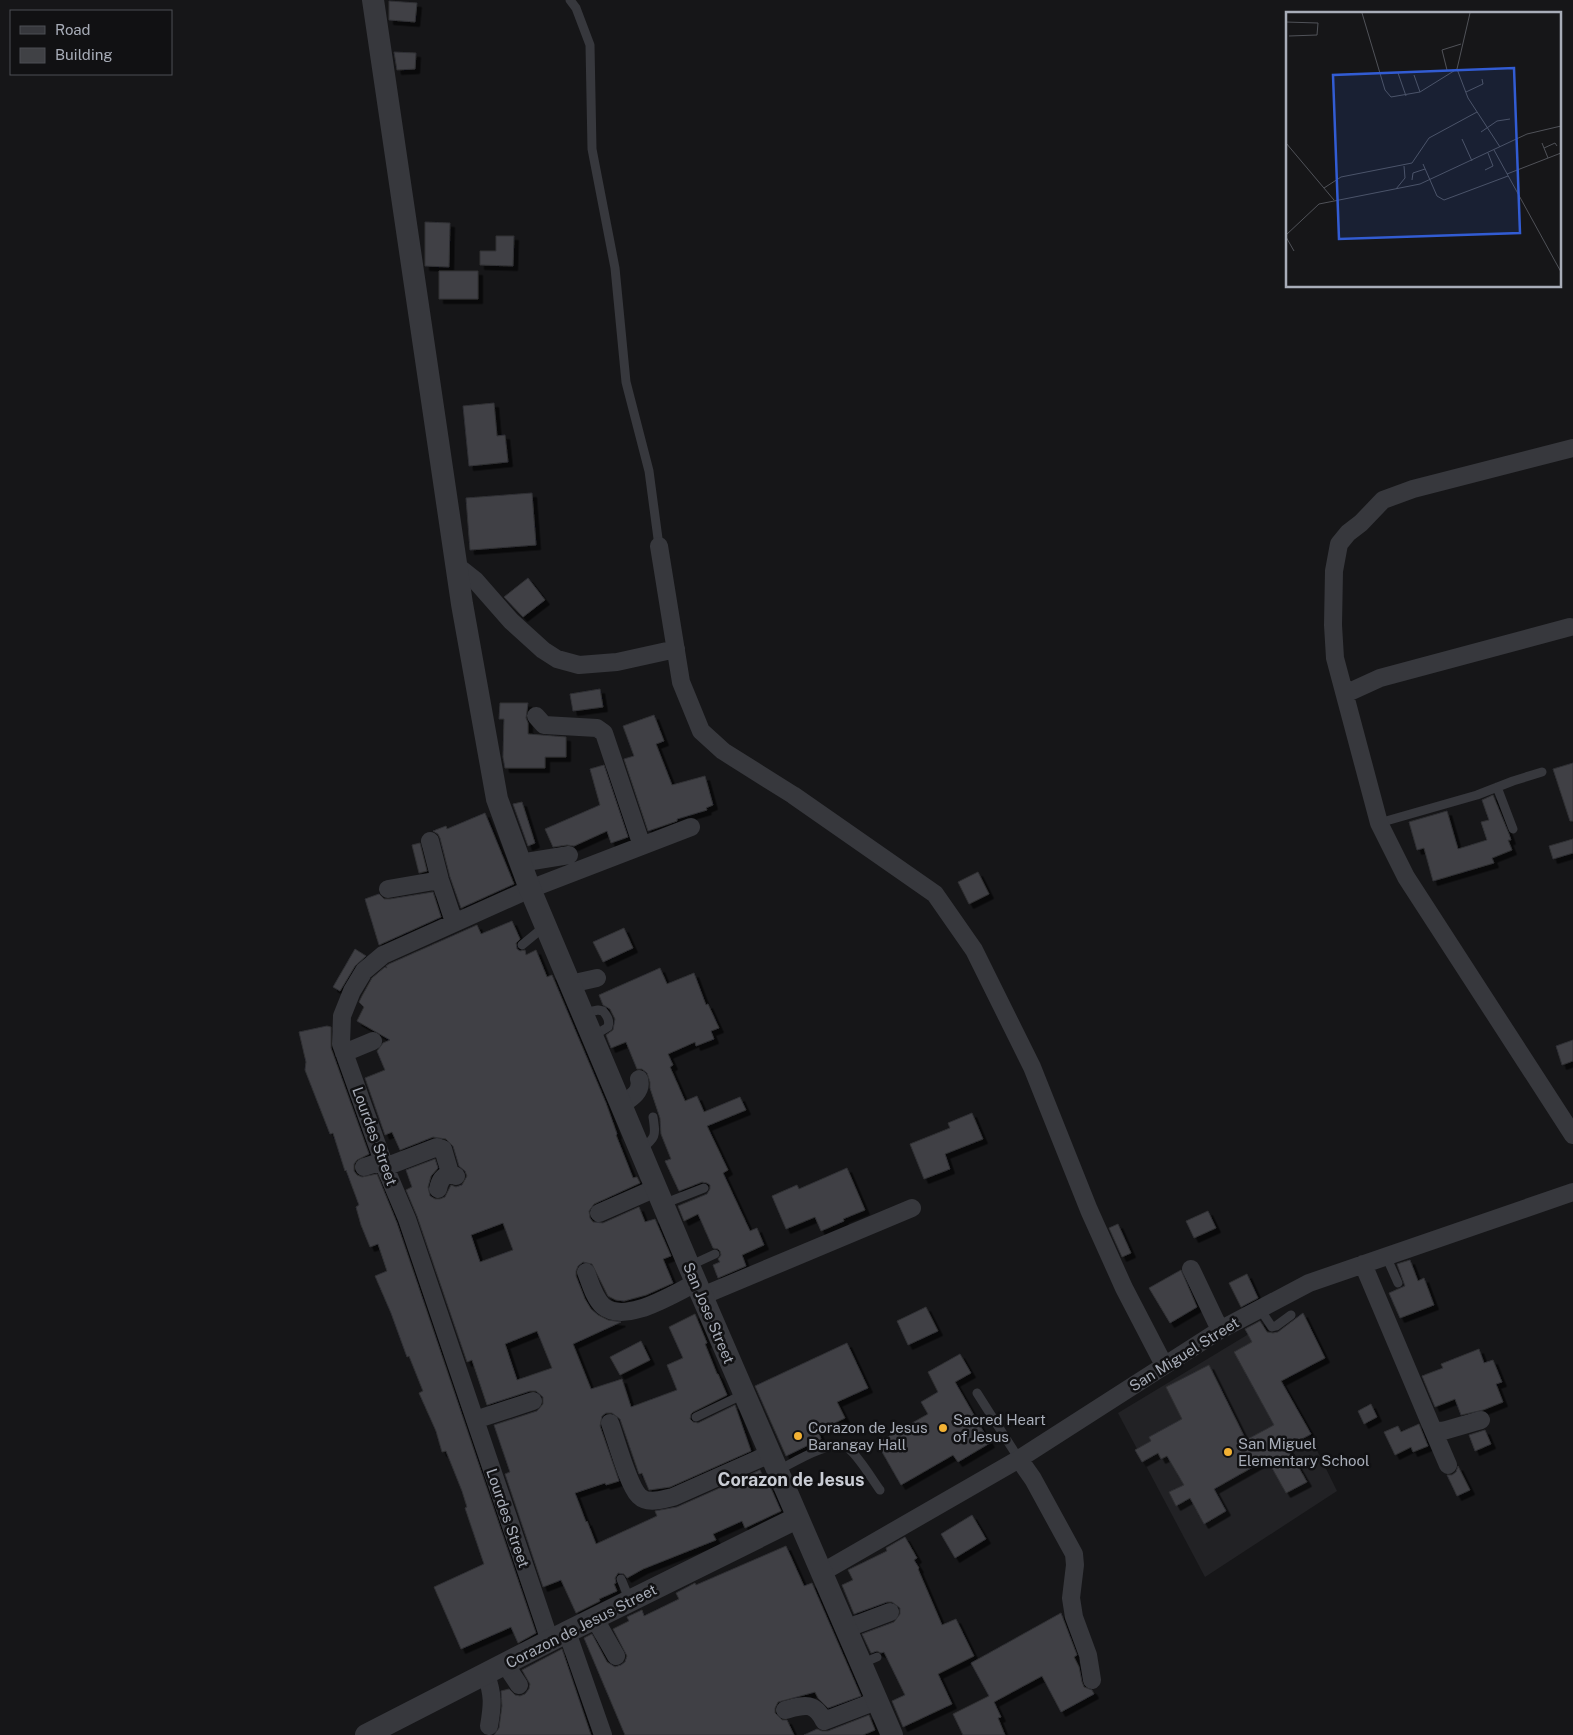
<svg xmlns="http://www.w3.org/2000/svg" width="1573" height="1735" font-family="'Public Sans',sans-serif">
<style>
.built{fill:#222225}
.building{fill:#404145;stroke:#303034;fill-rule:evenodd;filter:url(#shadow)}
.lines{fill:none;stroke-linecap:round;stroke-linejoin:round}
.service{stroke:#37383d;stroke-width:9}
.minor{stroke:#37383d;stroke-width:18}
.tertiary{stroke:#37383d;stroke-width:22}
.poi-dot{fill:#f2b134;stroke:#111113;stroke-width:2}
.labels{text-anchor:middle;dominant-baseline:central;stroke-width:5;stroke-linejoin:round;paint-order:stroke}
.street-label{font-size:15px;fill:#a8adb8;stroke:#111113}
.poi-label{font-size:15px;fill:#a8adb8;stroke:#111113;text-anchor:start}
.quarter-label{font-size:18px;font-weight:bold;fill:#c9ccd4;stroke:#111113}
.inset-road{fill:none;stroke:#505258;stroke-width:1}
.view{fill:#325cd3;fill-opacity:0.15;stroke:#325cd3;stroke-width:2.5}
.inset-edge{fill:none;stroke:#a8adb8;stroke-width:2.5}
</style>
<defs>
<filter id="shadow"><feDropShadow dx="4.5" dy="4.5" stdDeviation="0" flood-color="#0009"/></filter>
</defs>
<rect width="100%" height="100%" fill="#161618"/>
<path class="built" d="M1257,1329L1337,1491L1205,1577L1118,1413Z"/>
<path class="building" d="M389,1L417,3L415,22L389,20Z
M394,52L416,53L415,69L397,70Z
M425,222L450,223L449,267L425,266Z
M496,236H514L513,266L480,265V251H496Z
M439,271H478V299H439Z
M494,403L497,436L505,435L508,462L469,466L463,406Z
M532,493L536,545L470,550L466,498Z
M528,578L545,600L523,617L504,597Z
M600,689L603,707L573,711L570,694Z
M500,703H528L526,718L528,723V734L566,737V757H545V768H505L503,757L504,719H499Z
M654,715L664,741L656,744L672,785L705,776L713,805L706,808L707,810L677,819V821L648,831L624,759L634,756L623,726Z
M1573,763V821H1570L1553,769Z
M604,765L628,837L611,843L607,831L574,846L567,845L553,847L545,829L600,805L590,769Z
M1493,795L1509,834L1511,840H1508L1512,850L1492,858L1494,863L1433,881L1424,848L1417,850L1409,822L1447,811L1458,849L1487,840L1481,822L1489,820L1482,800Z
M522,802L535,843L528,846L513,804Z
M485,813L514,884L461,908L450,877L440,838L438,834L433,831L446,826L447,829Z
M1573,839V853L1553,859L1549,846Z
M420,843L427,871L419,873L412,845Z
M978,872L989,894L969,904L958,882Z
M433,892L441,917L379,945L365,899L379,894L384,899H390Z
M512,921L520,939L516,943L517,949L520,951L525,950L526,955L536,950L547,977L552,975L606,1103L617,1134L616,1135L633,1178L637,1177L640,1183L594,1204L589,1211L590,1218L593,1222L603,1223L639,1207L645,1222L655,1219L671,1256L663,1259L673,1283L646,1295L624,1301L616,1300L608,1296L592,1264L583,1262L578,1266L576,1271V1276L585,1299L591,1309L598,1315L608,1320L621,1322L573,1344L591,1389L622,1379L631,1407L677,1390L667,1365L683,1358L669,1327L695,1314L707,1343L705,1344L717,1374H718L727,1395L693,1412L691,1414L690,1419L693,1422L698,1423L735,1405L751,1451L670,1487L649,1490L642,1473L639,1474L620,1419L612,1413H606L602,1416L600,1426L619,1481L606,1485L605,1483L575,1493L586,1522L587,1521L596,1544L657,1516L655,1511L677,1507L760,1470L768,1487L770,1486L781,1511L745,1528L742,1521L713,1534L716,1540L643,1569L627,1578L624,1574L618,1573L615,1578L616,1583L614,1584L617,1591L599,1599L600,1601L576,1613L561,1580L543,1587L505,1474L510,1472L494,1425L537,1411L543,1404V1397L536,1391H530L487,1405L472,1360L467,1362L417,1216L406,1190L412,1187L406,1170L435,1159L438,1168L431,1176L428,1187L430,1196L435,1199H440L445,1197L451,1185L456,1187L462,1185L467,1176L465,1171L459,1166L453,1146L446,1139L433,1137L400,1150L392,1132L385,1135L365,1078L385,1070L377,1051L383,1043L390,1040L357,1021L364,1007L359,1002L362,996L372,978L385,967L387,968L386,966L389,964L477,925L481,934ZM503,1223L513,1250L480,1262L471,1235ZM537,1331L552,1368L517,1380L505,1344Z
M624,928L633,948L603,962L593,942Z
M355,949L366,956L355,966L340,991L333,987Z
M660,968L667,984L694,973L706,1005L708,1004L719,1028L711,1031L714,1039L696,1046L695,1042L668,1054L673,1065L670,1067L685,1101L697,1096L704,1112L740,1097L746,1110L707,1126L728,1170L723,1173L750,1231L757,1228L764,1245L742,1255L746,1266L718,1278L713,1265L720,1262L718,1259L721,1255L720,1251L718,1249L713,1248L698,1214L684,1221L678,1206L707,1194L710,1189V1185L707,1183L702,1182L679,1191L665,1161L671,1159L661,1134L660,1118L650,1088V1082L647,1073L642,1069H637L626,1042L611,1048L606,1035L613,1030L615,1019L610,1009L603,1005L599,995Z
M327,1026L331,1027V1048L369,1154L357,1160L354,1164V1171L357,1175L362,1177L377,1174L397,1223L536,1633L518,1643L511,1627L461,1649L434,1587L484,1564L465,1508L467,1507L462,1491L446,1451L442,1452L436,1431L419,1393L423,1391L409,1356L407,1357L391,1313L375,1276L387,1271L378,1244L370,1247L361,1225L356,1207L359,1205L346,1170L345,1171L333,1133L330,1134L305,1070L306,1062L299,1032Z
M1573,1040V1061L1562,1065L1556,1046Z
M972,1113L983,1139L945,1154L950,1169L924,1179L910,1144L950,1128L948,1123Z
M847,1168L865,1210L843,1219L844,1221L821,1231L815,1217L786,1229L772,1196L797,1185L799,1189Z
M1208,1211L1216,1228L1194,1238L1186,1221Z
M1118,1224L1131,1253L1122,1257L1109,1228Z
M1410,1260L1418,1281L1424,1278L1434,1305L1400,1318L1389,1293L1405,1286L1397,1264Z
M1181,1270L1197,1307L1170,1323L1149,1288Z
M1247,1274L1258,1298L1241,1307L1229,1283Z
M926,1307L938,1331L908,1345L897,1321Z
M1303,1313L1325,1358L1281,1381L1311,1434L1287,1447L1307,1482L1286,1493L1267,1459L1214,1489L1226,1511L1204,1524L1190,1498L1176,1506L1169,1492L1184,1485L1167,1456L1161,1459L1158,1453L1142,1462L1135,1450L1151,1441L1149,1437L1182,1419L1166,1387L1209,1365L1246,1440L1274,1425L1234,1352L1252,1342L1245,1329L1260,1321L1267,1332L1273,1333L1278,1332Z
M641,1341L650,1360L620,1375L610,1357Z
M847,1343L868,1388L837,1402L845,1418L818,1431L821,1439L786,1456L755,1386Z
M1479,1349L1484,1363L1493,1360L1502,1382L1496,1384L1503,1402L1483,1410L1461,1415L1455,1399L1435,1407L1422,1376L1443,1368L1441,1364Z
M960,1354L971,1373L955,1382L990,1443L958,1462L953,1455L901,1485L877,1443L928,1414L921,1402L938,1392L928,1372Z
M1371,1404L1377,1417L1364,1424L1358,1411Z
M1419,1424L1428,1446L1413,1452L1411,1447L1395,1455L1384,1432L1398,1426L1401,1432Z
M1485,1430L1491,1444L1475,1451L1469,1435Z
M1458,1466L1470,1490L1457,1496L1447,1475H1452L1456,1472Z
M972,1515L986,1539L955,1558L941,1534Z
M905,1537L917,1558L914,1560L919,1568L918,1569L942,1625L956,1619L974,1656L938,1674L952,1704L903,1727L892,1701L905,1695L884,1652L881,1653L877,1651L871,1653L862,1634L894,1622L900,1614V1608L892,1602H887L854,1614L842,1585L853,1580L848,1570L887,1551L886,1548Z
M786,1546L804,1586L812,1583L861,1696L828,1708L818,1698L815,1692L778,1702L775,1708V1713L782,1720H787L794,1735H625L584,1638L592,1634L607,1662L615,1667L621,1665L625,1662L627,1656L613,1629L629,1621L627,1617L642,1610L644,1616L679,1599L676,1593L695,1583L696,1585Z
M1061,1613L1077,1655L1074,1657L1079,1667L1082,1682L1084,1687L1092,1690L1094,1694L1061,1712L1042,1676L994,1702L1001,1717L998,1718L1005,1735H963L953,1714L989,1696L971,1663Z
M562,1649L591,1735H494L499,1728L502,1706L501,1691L509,1689L515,1695L520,1696L525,1694L529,1689L530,1684L522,1670Z
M869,1715L875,1730L863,1735H804L817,1729L822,1731H828Z"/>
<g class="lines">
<path class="service" d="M570,0L576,8L590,45L592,149L615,268L626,382L649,471L659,546
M1497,787L1513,829
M1379,823L1477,795L1513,781L1542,772
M522,945L545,926
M583,1013L598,1010L603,1011C607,1016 610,1020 608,1027L593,1036
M640,1150C656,1138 656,1136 653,1117
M663,1204L704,1188
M1386,1256L1398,1283
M689,1266L715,1254
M1260,1309L1272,1327L1276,1326L1291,1315
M977,1393L1019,1459
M696,1417L744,1394
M777,1471C793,1463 833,1437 849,1449C859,1457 872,1479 880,1490
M621,1579L630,1601
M861,1664L877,1657"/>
<path class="minor" d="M1573,448L1413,489L1383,500L1361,523L1348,533L1339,544L1334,571L1333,625L1335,658L1379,823L1406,877L1573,1135
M659,546L681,682L701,731L723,751L793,795L935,894L974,950L1032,1067L1089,1210L1124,1288L1164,1365
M456,565L475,580L511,621L543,650L557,659L579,665L617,662L676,649
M1345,694L1380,678L1570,627
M536,716L544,725L597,728L604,733L642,846
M430,841L440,880L454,922
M520,863L569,855
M388,889L440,880
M570,984L597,978
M344,1053L373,1041
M621,1105C630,1099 643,1092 639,1079
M364,1167L383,1161
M385,1167L437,1147L443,1149L450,1173L456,1176
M438,1189C440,1180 442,1177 450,1173
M599,1213L656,1188
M1363,1264L1433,1430L1443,1431L1481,1420
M1191,1269L1220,1330
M586,1272C590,1282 594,1298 603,1306C626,1325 674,1293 696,1283
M702,1296L912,1208
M475,1420L533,1401
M610,1423C616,1439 628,1485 639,1496C648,1505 663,1499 673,1497L770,1454
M1433,1430L1448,1465
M1019,1459L1033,1479L1074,1554L1075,1565L1071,1598L1074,1617L1088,1655L1092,1680
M821,1573L1019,1459L1220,1330L1309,1283L1573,1192
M595,1619L616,1656
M845,1629L890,1612
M567,1632L603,1735
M550,1641L407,1219L385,1167L341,1044L342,1016L352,991L364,971L383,955L530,889L691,827
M505,1664L519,1685
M486,1674C493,1695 493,1703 489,1726
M785,1710C804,1705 814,1701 824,1721L876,1701"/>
<path class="tertiary" d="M373,0L462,604L497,799L530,889L689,1266L892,1735
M366,1735L567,1632L797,1518"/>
</g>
<g class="poi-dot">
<circle cx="943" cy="1428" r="5"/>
<circle cx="798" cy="1436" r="5"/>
<circle cx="1228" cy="1452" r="5"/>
</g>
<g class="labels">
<g class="street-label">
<text transform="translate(375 1136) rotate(70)">Lourdes Street</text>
<text transform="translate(709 1313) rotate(67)">San Jose Street</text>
<text transform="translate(1184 1354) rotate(-32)">San Miguel Street</text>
<text transform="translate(508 1518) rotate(71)">Lourdes Street</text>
<text transform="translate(581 1626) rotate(-27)">Corazon de Jesus Street</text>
</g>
<g class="poi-label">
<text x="953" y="1419">Sacred Heart<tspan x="953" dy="17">of Jesus</tspan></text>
<text x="808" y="1427">Corazon de Jesus<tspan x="808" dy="17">Barangay Hall</tspan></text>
<text x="1238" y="1443">San Miguel<tspan x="1238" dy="17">Elementary School</tspan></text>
</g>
<g class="quarter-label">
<text x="791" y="1479">Corazon de Jesus</text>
</g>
</g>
<g transform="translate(1286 12)">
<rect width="275" height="275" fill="#161618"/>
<path class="inset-road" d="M76,1L99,78L105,85L134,80L171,57M0,10L32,11L31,23L3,24M171,57L182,86L214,135M171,57L184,1M161,58L156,38L175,32M112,61L120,84M128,63L134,80M180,80L197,72L196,67M195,120L211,109L224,107M176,127L186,149M0,131L48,188M256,131L262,146M258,136L269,131L271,134M208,138L275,260M137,152L151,184L158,188L222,164M199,158L207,154L202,141M221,162L275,141M126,168L127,161L139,157M38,176L55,165L126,151L143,126L191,100M110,177L119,166L118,154M0,223L33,192L134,172L241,122L275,114M0,225L8,239"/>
<path class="view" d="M228,56L234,221L53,227L47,63Z"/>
<rect width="275" height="275" class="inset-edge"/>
</g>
<rect x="10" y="10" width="162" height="65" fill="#111113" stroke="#4d4f55"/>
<rect x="20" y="26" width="25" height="8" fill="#37383d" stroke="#4d4f55"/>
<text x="55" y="35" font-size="15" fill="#a8adb8">Road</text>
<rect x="20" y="48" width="25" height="15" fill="#404145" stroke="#4d4f55"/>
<text x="55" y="60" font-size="15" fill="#a8adb8">Building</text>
</svg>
